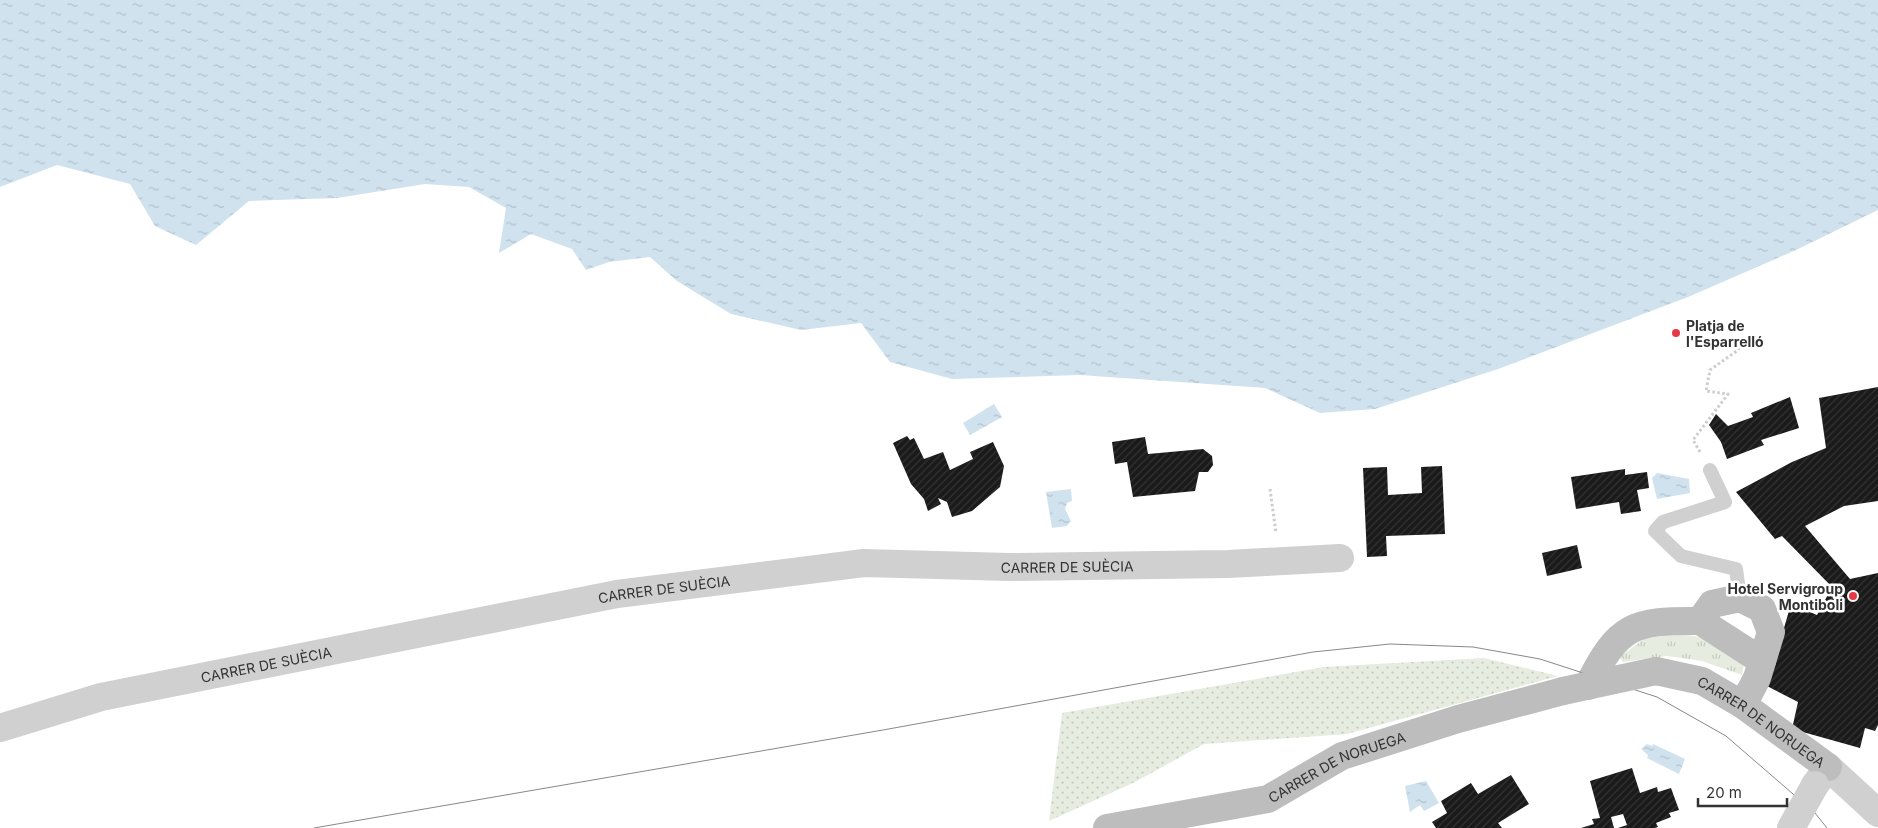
<svg xmlns="http://www.w3.org/2000/svg" width="1878" height="828" font-family="Inter,sans-serif">
<style>
.grass{fill:url(#grass-dots)}
.park{fill:url(#park-tufts)}
.water{fill:url(#water-ripples)}
.building{fill:url(#building-hatch)}
.lines{fill:none;stroke-linecap:round;stroke-linejoin:round}
.path{stroke:#cdcdcd;stroke-width:3;stroke-dasharray:2.5 2.5;stroke-linecap:butt}
.lane{stroke:#d0d0d0;stroke-width:14}
.street{stroke:#d0d0d0;stroke-width:28}
.secondary{stroke:#bdbdbd;stroke-width:28}
.tram{stroke:#888;stroke-width:1}
.street-bridge{stroke:#d0d0d0;stroke-width:28}
.secondary-bridge{stroke:#bdbdbd;stroke-width:28}
.poi-dot{fill:#e63946;stroke:#fff;stroke-width:2}
.labels{text-anchor:middle;dominant-baseline:central;stroke-width:5;stroke-linejoin:round;paint-order:stroke}
.poi-label{font-size:14px;font-weight:bold;fill:#333;stroke:#fff;text-anchor:start}
.street-label{font-size:14px;fill:#333;stroke:#fff}
</style>
<defs>
<pattern id="grass-dots" width="8" height="8" patternUnits="userSpaceOnUse" patternTransform="scale(1.25)"><rect width="8" height="8" fill="#e6ecdf"/><path d="M2 2h.1M6 6h.1" fill="none" stroke="#c6cbc0" stroke-width="1.8" stroke-linecap="round"/></pattern>
<pattern id="park-tufts" width="24" height="20" patternUnits="userSpaceOnUse" patternTransform="scale(1.25)"><rect width="24" height="20" fill="#e6ecdf"/><path d="M3 7l-1-3M5 7V3M7 7l1-3M15 17l-1-3M17 17v-4M19 17l1-3" fill="none" stroke="#c6cbc0"/></pattern>
<pattern id="water-ripples" width="26" height="14" patternUnits="userSpaceOnUse" patternTransform="scale(1.25)"><rect width="26" height="14" fill="#cfe2ee"/><path d="M2 4q2-2 4 0t4 0M15 11q2-2 4 0t4 0" fill="none" stroke="#b2c2cd"/></pattern>
<pattern id="building-hatch" width="6" height="6" patternUnits="userSpaceOnUse" patternTransform="scale(1.25)"><rect width="6" height="6" fill="#1a1a1a"/><path d="M-1 1l2-2M0 6l6-6M5 7l2-2" fill="none" stroke="#333"/></pattern>
</defs>
<rect width="100%" height="100%" fill="#fff"/>
<path class="grass" d="M1484,658L1558,676L1347,734L1204,744L1135,782L1049,821L1062,713L1324,667Z"/>
<path class="park" d="M1674,632L1723,642L1744,665L1742,675L1702,661L1667,656L1623,662L1619,657L1647,637Z"/>
<path class="water" d="M0,0H1878V210L1796,250L1688,297L1498,369L1375,409L1320,413L1265,388L1080,375L952,379L890,362L861,323L801,330L731,314L677,281L650,257L609,262L586,270L572,249L531,234L499,253L506,208L469,187L425,184L337,198L249,201L196,245L155,226L130,184L57,165L0,187Z
M994,404L1002,417L970,435L963,423Z
M1657,473L1689,479L1690,493L1657,499L1652,478Z
M1071,489L1072,501L1067,503L1065,509L1071,521L1067,526L1052,528L1046,492Z
M1647,744L1652,746L1653,744L1685,759L1679,774L1647,758L1648,755L1641,749Z
M1426,781L1439,803L1424,811L1420,805L1410,812L1405,786Z"/>
<path class="building" d="M1878,387V501L1844,506L1805,526L1850,579L1878,573V725L1875,731L1865,728L1860,748L1792,729L1798,702L1767,686L1791,604L1817,615L1832,587L1782,536L1775,539L1736,492L1792,462L1826,448L1819,398Z
M1790,397L1799,428L1761,440L1764,445L1727,459L1721,442L1709,425L1716,414L1728,426L1753,417L1751,413Z
M907,436L910,440L914,438L924,459L943,452L950,470L973,459L970,452L993,442L1004,466L1000,487L972,511L952,517L947,502L938,498L941,504L928,511L924,499L911,484L893,443Z
M1145,437L1148,454L1203,449L1212,456L1213,465L1208,472H1199L1195,491L1133,497L1127,462L1115,464L1112,442Z
M1442,466L1445,534L1386,536L1387,556L1367,557L1363,468L1387,467L1388,495L1422,493L1421,467Z
M1625,469V475L1647,472L1649,488L1637,490L1641,511L1621,514L1619,502L1576,509L1571,477Z
M1577,545L1582,568L1547,576L1542,553Z
M1632,768L1640,793L1657,787L1658,792L1671,788L1679,810L1669,813L1671,817L1656,823L1658,827L1655,828H1618L1627,825L1623,814L1611,817L1614,828H1581L1594,824L1592,819L1600,818L1590,781Z
M1511,775L1529,804L1498,823L1502,828H1436L1432,822L1447,813L1441,801L1471,783L1478,794Z"/>
<g class="lines">
<path class="path" d="M1700,452L1693,440L1728,394L1706,391L1710,370L1738,350L1743,341
M1270,489L1276,533"/>
<path class="lane" d="M1710,470L1725,502L1663,522L1655,531L1681,556L1736,569L1740,598"/>
<g class="street">
<path id="s1" d="M0,728L101,697L617,594L864,563L1009,567L1228,564L1340,558"/>
<path d="M1815,785L1828,767L1878,813"/>
</g>
<g class="secondary">
<path d="M1700,621L1762,661"/>
<path id="s2" d="M1656,671L1702,681L1743,705L1828,767"/>
<path d="M1588,686C1618,625 1633,620 1700,621L1712,604L1740,598L1762,609L1771,632L1757,678L1743,705"/>
<path id="s3" d="M1107,828L1268,799L1342,756L1458,719L1563,691"/>
</g>
<path class="tram" d="M314,828L883,730L1313,652L1390,644L1473,647L1540,659L1657,697L1726,736L1815,813L1827,828"/>
<path class="street-bridge" d="M1791,828L1815,785"/>
<path class="secondary-bridge" d="M1563,691L1656,671"/>
</g>
<g class="poi-dot">
<circle cx="1676" cy="333" r="5"/>
<circle cx="1853" cy="596" r="5"/>
</g>
<g class="labels">
<g class="poi-label">
<text x="1686" y="325">Platja de<tspan x="1686" dy="16">l'Esparrelló</tspan></text>
<text x="1843" y="588" text-anchor="end">Hotel Servigroup<tspan x="1843" dy="16">Montiboli</tspan></text>
</g>
<g class="street-label">
<text stroke="none"><textPath href="#s1" startOffset="1084">CARRER DE SUÈCIA</textPath></text>
<text stroke="none"><textPath href="#s1" startOffset="679">CARRER DE SUÈCIA</textPath></text>
<text stroke="none"><textPath href="#s1" startOffset="274">CARRER DE SUÈCIA</textPath></text>
<text stroke="none"><textPath href="#s2" startOffset="119">CARRER DE NORUEGA</textPath></text>
<text stroke="none"><textPath href="#s3" startOffset="240">CARRER DE NORUEGA</textPath></text>
</g>
</g>
<path d="M1698 798v8h89v-8" fill="none" stroke="#333333" stroke-width="2.5"/>
<text x="1706" y="798" font-size="15" fill="#333333" stroke="#ffffff" stroke-width="4" paint-order="stroke">20 m</text>
</svg>
